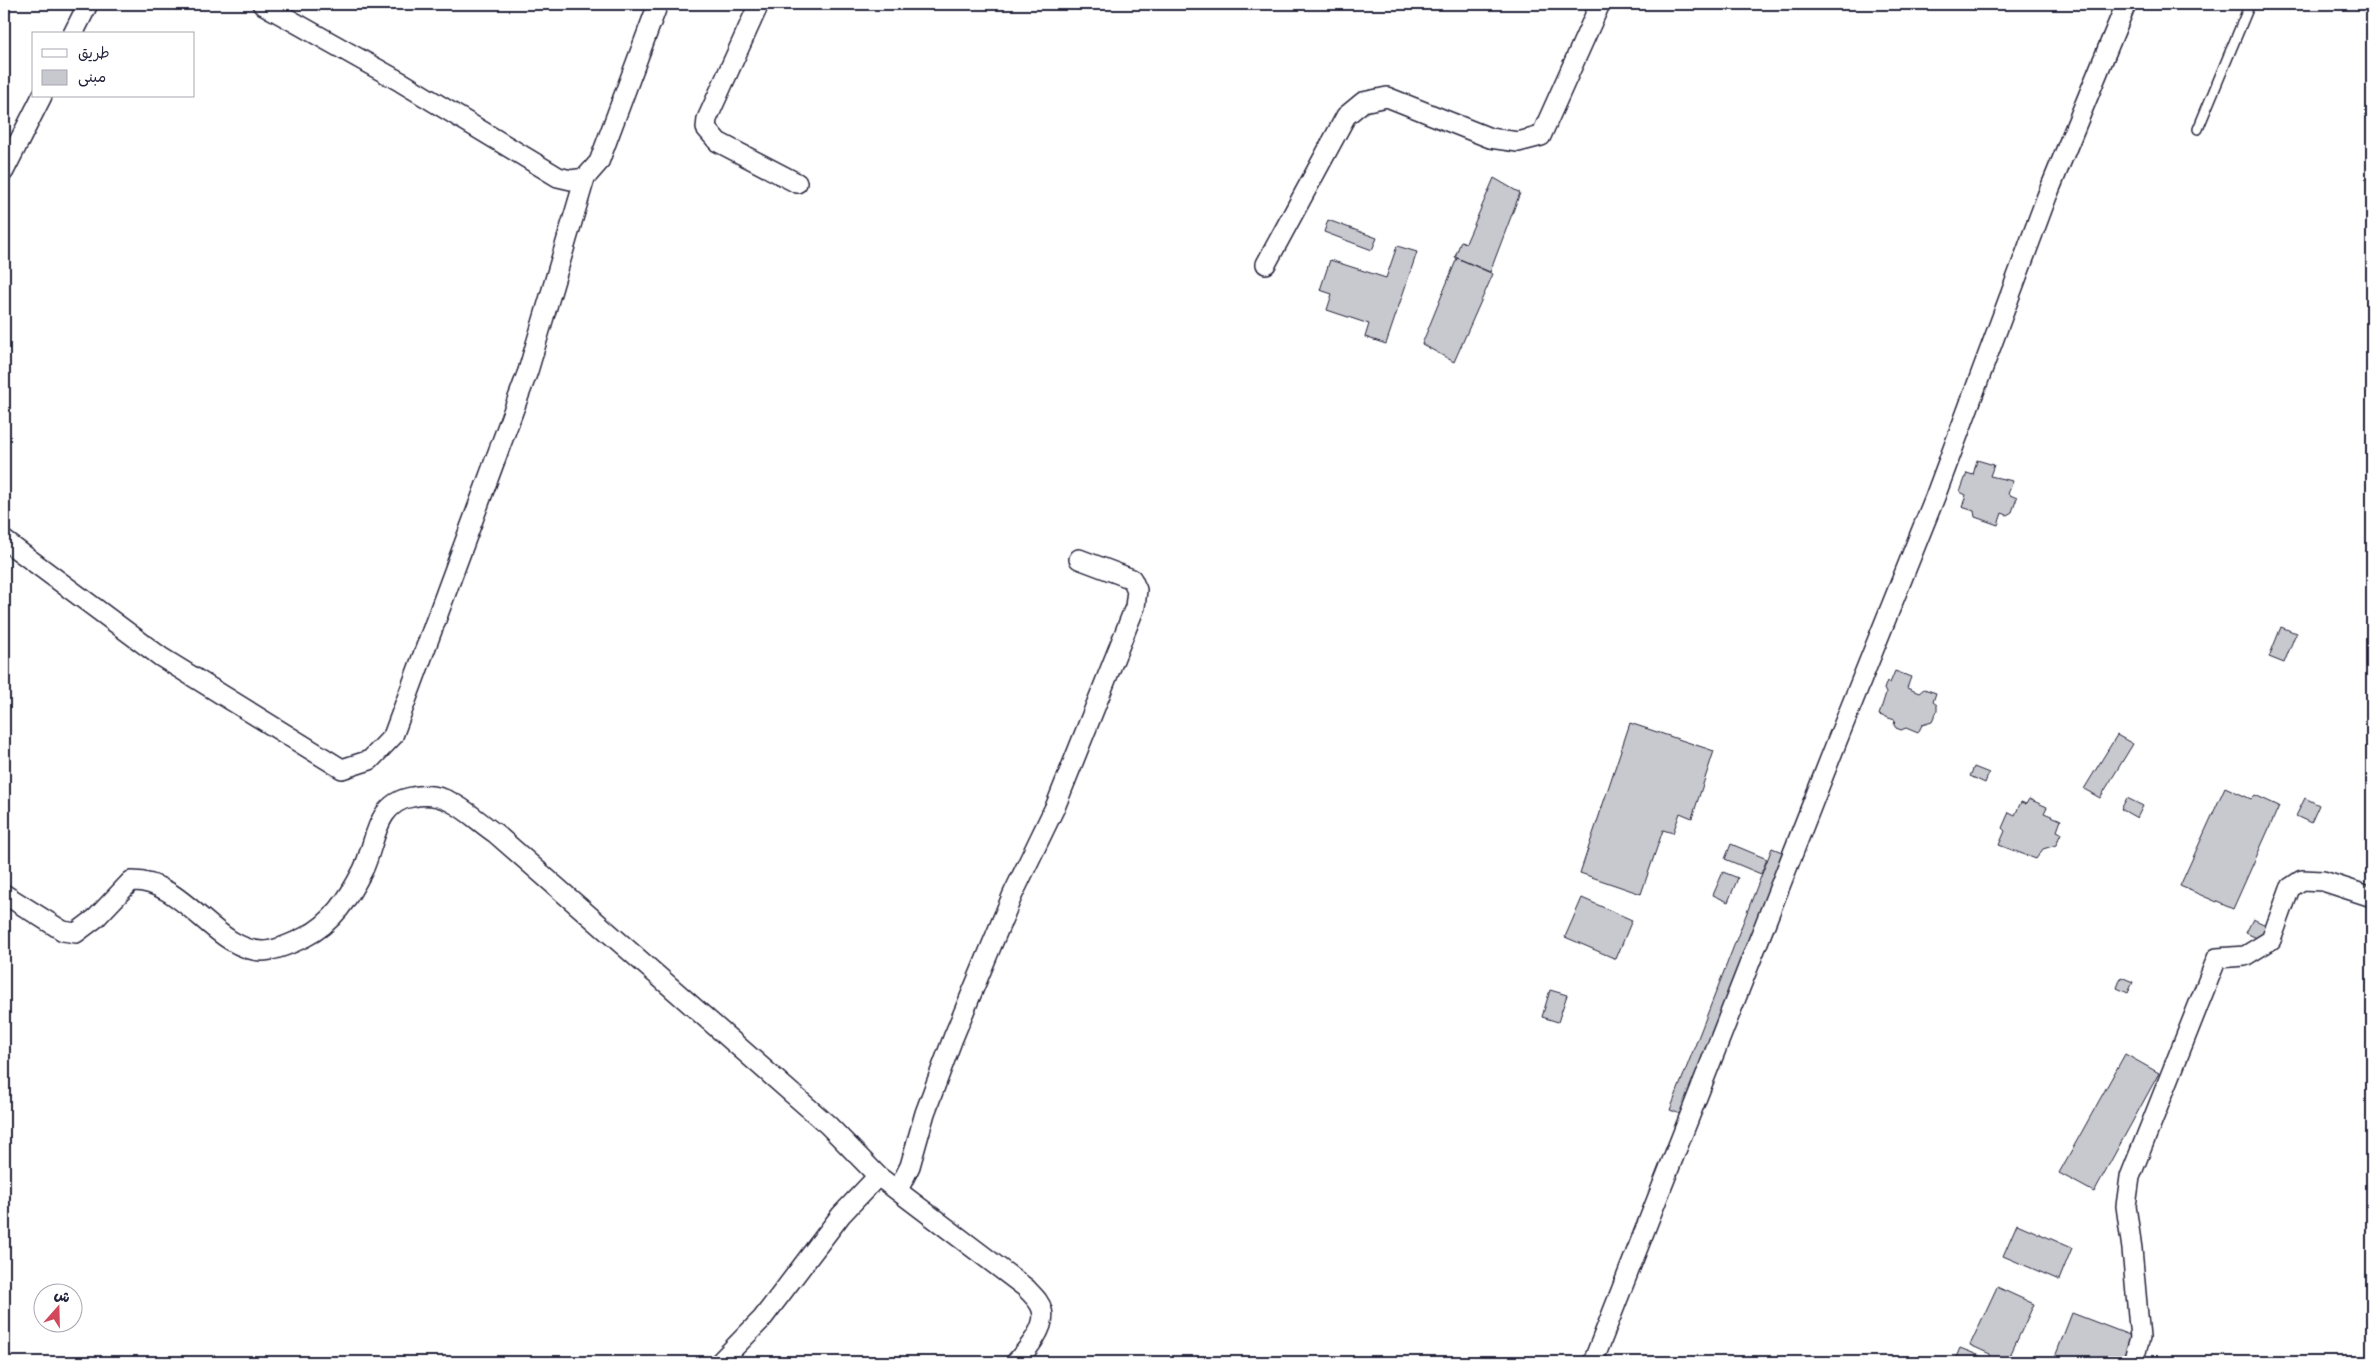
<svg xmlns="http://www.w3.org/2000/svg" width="2376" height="1366" font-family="Caveat,'Playpen Sans Arabic',sans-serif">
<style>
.building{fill:#c8c8cf;stroke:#22223b}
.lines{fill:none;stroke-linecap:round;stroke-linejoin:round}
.service-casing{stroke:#22223b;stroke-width:12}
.minor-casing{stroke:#22223b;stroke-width:22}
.service{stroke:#fff;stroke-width:9}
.minor{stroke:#fff;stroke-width:19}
</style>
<rect width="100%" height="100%" fill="#fff"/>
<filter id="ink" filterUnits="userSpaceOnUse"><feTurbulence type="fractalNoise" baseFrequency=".02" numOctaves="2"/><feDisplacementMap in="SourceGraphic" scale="10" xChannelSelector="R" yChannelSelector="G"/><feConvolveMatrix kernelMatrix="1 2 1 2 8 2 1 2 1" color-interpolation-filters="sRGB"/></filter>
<g filter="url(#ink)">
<path class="building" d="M1494,178L1520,193L1490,272L1455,257L1461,241L1466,243Z
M1328,220L1377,238L1372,250L1324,232Z
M1397,246L1417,252L1386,344L1365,337L1369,324L1327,310L1332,294L1320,290L1330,260L1386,278Z
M1457,258L1493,274L1454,362L1422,344Z
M1977,460L1994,465L1990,476L2013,481L2008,494L2017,498L2012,512L2007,515L2002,513L1998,525L1975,517L1974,511L1962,507L1966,495L1960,492L1967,473L1973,475Z
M2281,627L2296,633L2284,663L2269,657Z
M1895,671L1911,677L1907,688L1919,693L1924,689L1936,693L1933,702L1937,705V711L1932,722L1922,725L1918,733L1906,728L1901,730L1896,728L1894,725L1895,720L1879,715L1886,693L1884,689L1887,681L1890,683Z
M1630,723L1714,751L1692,818L1680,813L1673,833L1663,830L1641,894L1580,873Z
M2117,735L2133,744L2100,798L2084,789Z
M1974,767L1989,773L1985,783L1970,776Z
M2225,787L2251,799L2255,795L2279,806L2233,909L2180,886Z
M2127,798L2143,806L2137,818L2121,809Z
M2305,798L2319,805L2311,823L2296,816Z
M2029,799L2047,807L2044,813L2061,820L2057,831L2061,833L2056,845L2043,849L2036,859L1999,845L2005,831L2002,828L2009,812L2015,815L2021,802L2026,804Z
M1731,844L1767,859L1761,874L1725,859Z
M1772,848L1787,854L1685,1116L1670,1110Z
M1723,872L1738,878L1728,902L1713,895Z
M1582,898L1632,920L1616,959L1565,937Z
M2253,919L2268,926L2261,940L2246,933Z
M2121,977L2133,982L2128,993L2117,988Z
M1550,990L1567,995L1558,1022L1542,1017Z
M2125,1054L2159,1073L2094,1192L2059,1173Z
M2017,1224L2072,1248L2059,1280L2003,1256Z
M1997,1287L2034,1304L2007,1362H1997L1991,1359L1990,1354L1970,1345Z
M2072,1313L2132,1336L2122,1362H2053Z
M1960,1348L1993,1361L1992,1362H1954Z"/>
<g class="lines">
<g class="service-casing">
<path id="service" d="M2198,129L2250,4"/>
</g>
<g class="minor-casing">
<path id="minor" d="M262,4L401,82L558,177L571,180L585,178L599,162L658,4
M759,4L707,119L706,128L718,142L797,183
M73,34L88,4
M4,171L42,96
M1266,264L1346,116L1363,102L1387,97L1490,138L1518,142L1541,136L1600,4
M4,540L161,657L342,769L370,760L393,736L528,371L585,178
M4,894L63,931L76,933L96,918L131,881C183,879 215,950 262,951C276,951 293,943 305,937C333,923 348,899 363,870C376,843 375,803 412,797C425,794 437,795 449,801C465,808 480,823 495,833L828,1125L878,1176L1026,1288C1032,1295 1040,1301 1042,1310C1047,1327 1026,1351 1016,1362
M898,1190L910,1166L925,1113L953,1038L1013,894L1056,805L1135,607L1137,590L1132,579L1079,559
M720,1362L762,1319L841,1215L878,1176
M1593,1362L1837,741L1935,497L2047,196L2126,4
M2133,1362L2140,1338L2132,1249L2126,1206L2130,1177L2217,958L2245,956L2271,940L2290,888L2302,880L2323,881L2372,897"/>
</g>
<use href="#service" class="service"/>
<use href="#minor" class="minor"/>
</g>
</g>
<rect width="2376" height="1366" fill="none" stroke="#fff" stroke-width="20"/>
<rect x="10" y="10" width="2356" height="1346" fill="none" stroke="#22223b" stroke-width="2" filter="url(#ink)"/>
<rect x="32" y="32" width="162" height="65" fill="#ffffff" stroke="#a7a7b1"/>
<rect x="42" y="49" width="25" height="8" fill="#ffffff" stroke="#a7a7b1"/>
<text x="78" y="58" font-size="15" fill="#22223b">طريق</text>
<rect x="42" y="70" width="25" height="15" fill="#c8c8cf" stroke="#a7a7b1"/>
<text x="78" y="82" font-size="15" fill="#22223b">مبنى</text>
<g transform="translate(58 1308) rotate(20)"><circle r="24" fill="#ffffff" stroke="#a7a7b1"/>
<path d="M0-4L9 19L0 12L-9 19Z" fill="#d1495b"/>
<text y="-8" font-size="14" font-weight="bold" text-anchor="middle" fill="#22223b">ش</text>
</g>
</svg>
